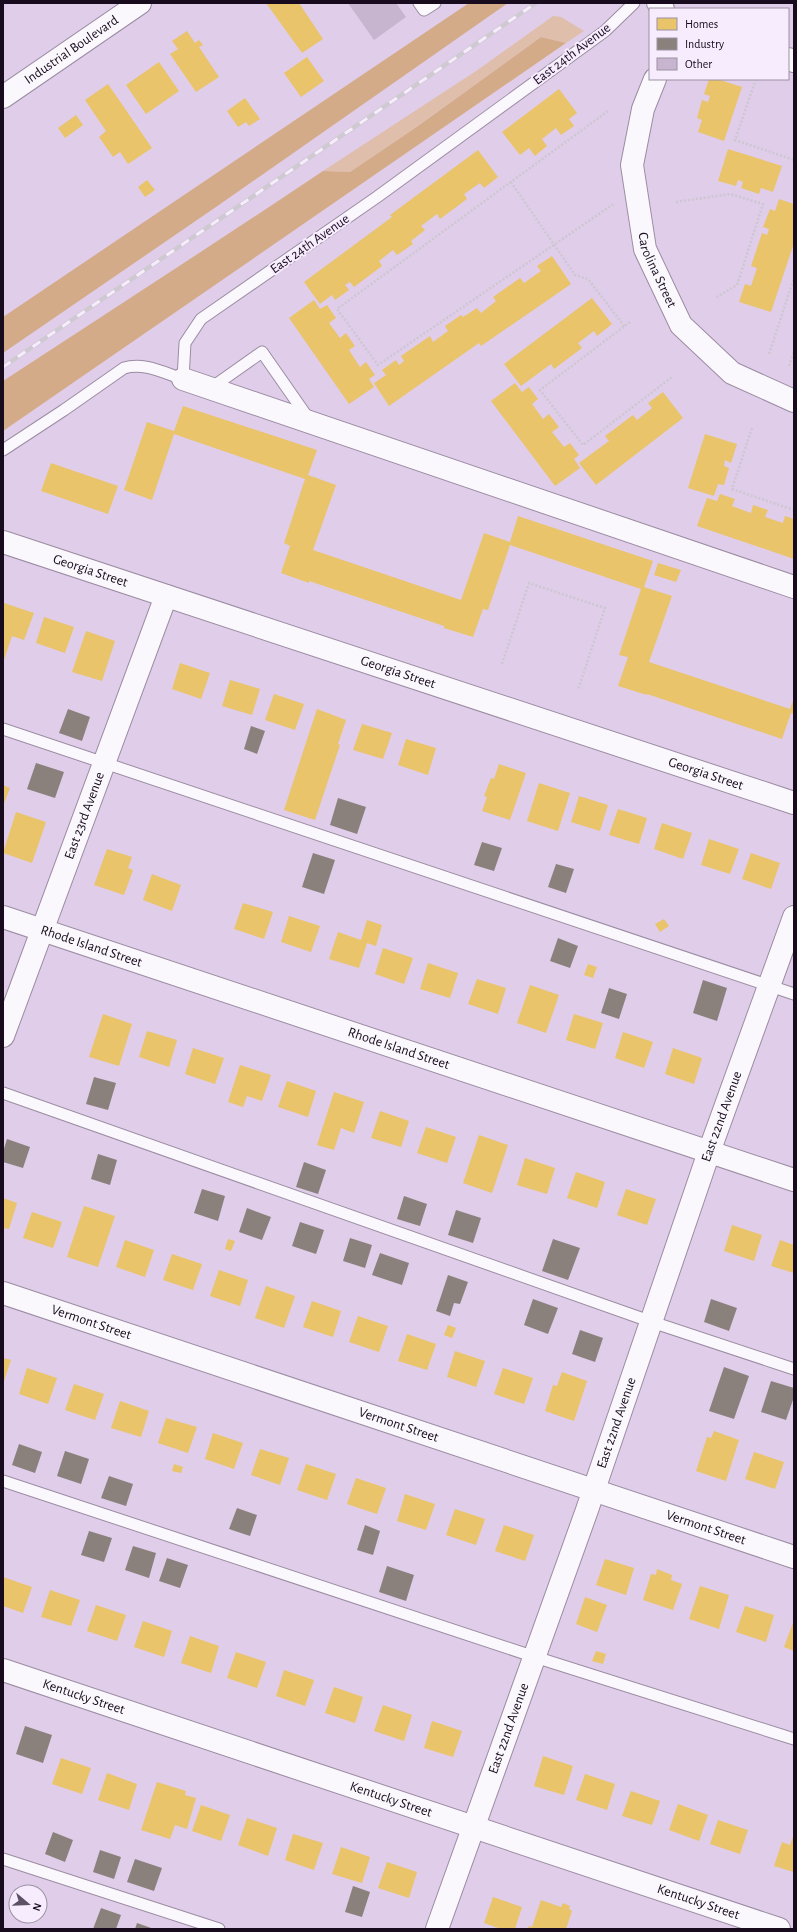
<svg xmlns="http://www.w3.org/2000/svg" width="797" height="1932" font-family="'Alegreya Sans',sans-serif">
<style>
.green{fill:#dfbfab}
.forest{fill:#d4ab88}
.homes{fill:#e9c46a}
.industry{fill:#8a817c}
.building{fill:#c7b4cf}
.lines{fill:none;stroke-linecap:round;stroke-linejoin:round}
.lane-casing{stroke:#9b8ca2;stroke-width:13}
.street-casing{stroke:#9b8ca2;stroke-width:24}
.secondary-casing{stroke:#9b8ca2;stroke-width:24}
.path{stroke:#ccc7d0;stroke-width:2.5;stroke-dasharray:2 2;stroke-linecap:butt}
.lane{stroke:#faf8fc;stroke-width:11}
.street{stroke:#faf8fc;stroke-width:22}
.secondary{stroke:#faf8fc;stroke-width:22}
.rail-casing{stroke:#cfcad2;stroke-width:4.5}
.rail{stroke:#f7ecfd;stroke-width:3;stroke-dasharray:9;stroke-linecap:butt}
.labels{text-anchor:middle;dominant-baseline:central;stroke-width:4;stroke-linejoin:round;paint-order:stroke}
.street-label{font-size:14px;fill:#170b1d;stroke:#f7ecfd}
</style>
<rect width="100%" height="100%" fill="#e0cde9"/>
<path class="green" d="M553,16L561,17L584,31L566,43L541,37L418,126L350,172L323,171L476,71Z"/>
<path class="forest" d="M469,3H508L216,207L3,353V317Z
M541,37L566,43L3,431V381C110,311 217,242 323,171L350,172L418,126Z"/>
<path class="homes" d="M266,3H299L323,39L302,53Z
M187,31L195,43L199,40L203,45L199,47L219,77L196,92L170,54L178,49L172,41Z
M307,57L324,81L301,97L284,73Z
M159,62L179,91L146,114L126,85Z
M709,79H717L742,87L724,141L698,132L702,120L697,118L702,100L708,102L710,96L704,94Z
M108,84L152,148L128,164L120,152L113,157L99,137L106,131L85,100Z
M559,89L577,113L569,119L574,126L561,135L556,128L542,139L547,146L535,156L529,148L520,155L502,132Z
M245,98L260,119L249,126L246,122L238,127L227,111Z
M76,115L83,125L65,138L58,128Z
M728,149L782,166L773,192L761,188L759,194L741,188L743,182L738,180L736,186L718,181Z
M478,150L498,177L484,188L480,183L464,194L467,199L440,219L437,214L421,226L425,230L411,241L413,244L397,255L393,250L379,261L382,266L354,287L350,282L345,285L349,290L335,300L332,295L320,304L304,282L392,217L390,215Z
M147,180L155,190L145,197L138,187Z
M779,199L794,204V243L771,312L739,302L745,284L751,286L757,268L751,266L762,233L767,235L769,229L763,227L770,209L775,211Z
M552,256L571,284L481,346L479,343L389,406L374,383L386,375L382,370L396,360L399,365L404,361L401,356L430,336L433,342L448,331L445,326L461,315L463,317L477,308L481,313L496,301L493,297L520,278L524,283L541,271L537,266Z
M592,298L612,324L597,336L594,331L578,343L582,348L554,369L551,364L521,386L504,364Z
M314,300L320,309L327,305L336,318L329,323L340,338L346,333L355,346L349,350L360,367L366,362L375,375L369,379L374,387L349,404L289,318Z
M515,383L522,392L529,387L538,399L532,404L543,419L549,414L559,427L552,432L564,447L570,443L579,455L574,459L580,468L555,486L491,401Z
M663,392L683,418L596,485L579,463L609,441L605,436L633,415L637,420L652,408L648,403Z
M183,406L317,450L308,475L336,485L313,550L461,600L484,533L510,542L518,516L653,561L644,587L672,596L649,662L790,709L794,698V714L791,713L782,739L647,694V695L618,686L628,657L619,655L641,589L510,545L488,610L483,609L473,637L444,628V626L309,581V583L281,573L290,546L284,543L305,479L174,434L152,500L124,490L147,422L174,431Z
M705,434L737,444L731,463L725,460L724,466L729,468L724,485L718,484L714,496L688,488Z
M51,463L118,486L108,514L41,491Z
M720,494L735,499L732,506L751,513L753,505L768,510L765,517L783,523L785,516L794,519V559L697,526L707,498L717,501Z
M658,563L681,570L676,582L654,575Z
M4,603L34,613L24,640L12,636L3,663Z
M44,617L74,627L65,653L36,643Z
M86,631L115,641L102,681L72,672Z
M180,663L210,673L201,699L172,689Z
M230,680L260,689L252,715L222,706Z
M274,694L304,704L295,730L265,720Z
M317,709L346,720L338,744L340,745L315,820L284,810Z
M362,724L392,733L383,759L353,750Z
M406,739L436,748L428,775L398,765Z
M499,764L526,773L510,820L482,811L487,797L484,796L491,778L494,779Z
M539,783L570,793L558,831L527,821Z
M3,785L10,788L3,806Z
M579,796L608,805L600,831L571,822Z
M618,809L647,818L639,844L609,835Z
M16,812L46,822L32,863L3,853Z
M662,823L692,833L683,859L654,849Z
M709,839L739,849L730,874L701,865Z
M107,849L132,857L128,868L133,870L124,895L94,885Z
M751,853L780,863L771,889L742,879Z
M152,874L181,885L172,911L143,900Z
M243,903L273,912L264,939L234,929Z
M289,916L320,926L311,952L281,942Z
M664,919L669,926L660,932L655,924Z
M367,920L382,925L376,946L367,943L359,968L329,959L338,932L361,940Z
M383,948L413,958L404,984L375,974Z
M428,963L458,973L450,998L420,989Z
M588,964L597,967L593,978L584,975Z
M477,979L506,988L498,1014L468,1004Z
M530,985L559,995L546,1033L517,1023Z
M103,1014L132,1024L119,1066L89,1057Z
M574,1014L603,1023L595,1049L566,1040Z
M147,1031L177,1040L169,1067L139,1057Z
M623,1032L653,1042L644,1068L615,1058Z
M193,1048L224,1058L215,1084L185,1074Z
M673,1048L702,1058L694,1084L665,1074Z
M240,1065L271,1075L262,1101L247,1096L243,1107L228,1102Z
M287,1081L316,1091L308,1117L278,1107Z
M334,1092L364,1102L354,1133L341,1128L334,1150L317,1145Z
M380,1111L409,1121L401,1147L371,1138Z
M426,1127L456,1137L447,1163L417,1153Z
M479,1135L508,1145L492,1193L463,1183Z
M525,1158L555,1168L547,1194L517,1185Z
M576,1172L605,1182L597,1208L567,1198Z
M626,1189L656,1199L647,1225L617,1215Z
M3,1198L17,1203L9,1229L3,1228Z
M84,1206L115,1216L98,1267L67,1257Z
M32,1212L62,1222L53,1248L23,1238Z
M732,1225L762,1235L754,1261L724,1251Z
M228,1239L235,1241L231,1251L225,1249Z
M125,1240L154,1250L145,1277L116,1267Z
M780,1240L794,1245V1273L771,1266Z
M172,1254L202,1264L193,1290L163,1280Z
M219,1270L248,1280L240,1306L210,1296Z
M266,1286L295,1296L284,1328L255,1318Z
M312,1301L341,1311L333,1337L303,1327Z
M358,1316L388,1326L379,1352L349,1342Z
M448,1325L456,1328L452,1338L444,1335Z
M407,1334L436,1344L427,1370L398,1361Z
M455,1351L485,1361L476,1387L447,1377Z
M3,1358L11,1360L3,1384Z
M27,1368L57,1378L48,1404L19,1394Z
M503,1368L533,1378L524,1404L494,1394Z
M562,1372L587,1381L574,1421L545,1411L553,1385L557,1386Z
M74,1384L104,1394L95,1420L65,1410Z
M120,1401L149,1411L141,1437L111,1428Z
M166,1418L197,1427L188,1453L158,1443Z
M714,1431L739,1440L726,1481L696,1471L707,1437L711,1438Z
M213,1433L243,1443L234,1469L205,1459Z
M260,1449L289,1458L280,1485L251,1475Z
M754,1452L784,1462L775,1489L745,1479Z
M174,1464L183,1467L181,1473L172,1471Z
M306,1464L336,1474L327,1500L297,1490Z
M356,1478L386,1488L377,1514L347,1504Z
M405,1494L435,1504L426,1530L397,1521Z
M455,1509L485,1519L476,1545L446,1535Z
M504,1525L534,1535L525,1561L495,1551Z
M605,1559L634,1568L626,1595L596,1585Z
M657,1569L672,1575L671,1580L682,1584L673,1610L643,1600L651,1574L656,1575Z
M3,1577L32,1587L23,1613L3,1606Z
M700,1586L729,1595L719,1629L689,1619Z
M50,1590L80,1600L71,1626L41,1617Z
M585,1597L607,1605L597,1632L576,1624Z
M96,1605L126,1615L117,1641L87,1631Z
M745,1606L774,1615L766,1642L736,1632Z
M794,1620V1651L784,1647Z
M143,1621L172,1631L164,1657L134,1647Z
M190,1636L219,1646L211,1673L181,1663Z
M596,1651L606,1654L603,1664L592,1661Z
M236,1652L266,1662L257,1688L227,1678Z
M284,1670L314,1680L305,1706L276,1696Z
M334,1687L363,1697L355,1723L325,1713Z
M383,1705L412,1715L404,1741L374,1731Z
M432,1721L462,1731L453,1757L424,1748Z
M543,1756L573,1766L564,1795L534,1786Z
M61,1758L91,1768L82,1794L52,1784Z
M107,1773L137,1784L129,1810L98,1800Z
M585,1774L615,1784L607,1810L576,1800Z
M157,1782L186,1791L185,1795L196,1798L187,1829L175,1825L170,1839L141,1830Z
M631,1791L660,1801L652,1825L622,1816Z
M678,1804L708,1815L699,1841L669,1830Z
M201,1805L230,1815L221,1841L192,1831Z
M247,1818L277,1828L268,1856L238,1845Z
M718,1820L748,1830L740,1854L710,1844Z
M293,1834L323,1843L314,1870L285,1860Z
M794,1834V1872L774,1866L782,1842L790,1845Z
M341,1847L370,1857L362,1883L332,1874Z
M387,1862L417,1872L409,1898L378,1888Z
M493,1897L522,1907L515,1929H501L484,1923Z
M541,1900L561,1907L563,1903L570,1906L569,1909L572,1911L566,1929H527L529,1926L532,1927Z"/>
<path class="industry" d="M68,709L90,717L82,741L59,733Z
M251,726L265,731L257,754L244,749Z
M36,763L64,772L55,798L27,789Z
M338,798L366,807L357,834L330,825Z
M482,842L502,848L494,871L474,865Z
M313,853L335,860L324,894L302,887Z
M556,864L574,869L566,893L548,887Z
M558,938L578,946L570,968L550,961Z
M703,980L727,988L717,1021L693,1013Z
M609,988L627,994L619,1019L601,1013Z
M94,1077L116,1083L108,1110L86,1104Z
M7,1139L30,1147L23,1168L3,1162V1152Z
M98,1154L117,1160L110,1185L91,1179Z
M304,1162L326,1170L318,1194L296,1187Z
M202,1189L225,1196L218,1221L194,1213Z
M404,1196L427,1204L420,1226L397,1219Z
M247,1208L271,1217L262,1240L239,1232Z
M456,1210L481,1218L473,1243L448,1235Z
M300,1222L324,1230L316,1254L292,1246Z
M350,1238L372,1245L365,1268L343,1261Z
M553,1239L580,1248L568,1280L542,1271Z
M380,1253L409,1263L402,1285L372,1275Z
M448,1275L468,1282L460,1304L454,1303L450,1316L436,1311Z
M533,1299L558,1308L548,1334L524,1325Z
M711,1299L737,1308L729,1331L704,1322Z
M580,1330L603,1338L595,1362L572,1354Z
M724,1367L749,1376L734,1419L709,1411Z
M771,1381L794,1388V1397L786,1420L761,1412Z
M19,1444L42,1452L35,1473L12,1465Z
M65,1451L89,1459L81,1484L57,1476Z
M109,1476L133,1484L126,1506L101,1498Z
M237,1508L257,1515L250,1536L229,1529Z
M365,1525L380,1531L373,1555L357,1550Z
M89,1531L112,1538L104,1562L81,1555Z
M133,1546L156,1553L149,1578L125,1570Z
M167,1558L188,1565L180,1588L159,1581Z
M387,1566L414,1575L406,1601L379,1592Z
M25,1726L52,1735L43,1763L16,1754Z
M53,1832L73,1840L65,1862L45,1854Z
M100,1850L121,1857L114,1879L93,1872Z
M135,1859L162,1868L154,1891L127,1882Z
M353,1886L370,1892L362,1917L345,1912Z
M101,1908L121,1915L116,1929H93Z
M137,1923L154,1929H135Z"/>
<path class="building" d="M348,3H396L406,17L374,40Z"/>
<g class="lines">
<g class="lane-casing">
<path id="lane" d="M419,3L424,10L435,3
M211,388L262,352L308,418
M3,450L64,410L124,368C144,362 164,373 183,379L185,343L201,319L377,197L605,31L634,3
M3,729L794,994
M3,1093L652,1322L794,1369
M3,1481L535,1657L794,1739
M3,1859L219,1929"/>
</g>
<g class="street-casing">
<g id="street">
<path id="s1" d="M655,79L643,109L632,165L645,249L681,325L732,373L794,401"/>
<path id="s2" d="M3,97L140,3"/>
<path d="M183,379L794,587"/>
<path id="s3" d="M3,542L794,803"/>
<path id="s4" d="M3,917L794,1180"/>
<path id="s5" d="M3,1036L166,596"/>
<path id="s6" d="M3,1293L794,1557"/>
<path id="s7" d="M3,1670L779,1929"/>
<path id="s8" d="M437,1929L587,1510L709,1152L794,917"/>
</g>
</g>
<g class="secondary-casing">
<path id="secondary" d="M658,3L663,9
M788,59L794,61"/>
</g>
<path class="path" d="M756,79L735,140L794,160
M608,111L337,309L378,365L615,203
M511,182L575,275L588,279L625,327
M676,202L730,194L763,204L737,285L715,298
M630,322L540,390L583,445L672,377
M769,354L794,278
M789,366L794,351
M752,428L732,489L794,510
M502,664L529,583L605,608L578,690"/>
<use href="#lane" class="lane"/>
<use href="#street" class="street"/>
<use href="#secondary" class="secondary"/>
<g class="rail-casing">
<path id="rail" d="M3,367L536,3"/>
</g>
<use href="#rail" class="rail"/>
</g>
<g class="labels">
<g class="street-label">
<text stroke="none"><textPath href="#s2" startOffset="83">Industrial Boulevard</textPath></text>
<text transform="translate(572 54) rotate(-37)">East 24th Avenue</text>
<text transform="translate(310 244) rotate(-35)">East 24th Avenue</text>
<text stroke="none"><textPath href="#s1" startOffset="198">Carolina Street</textPath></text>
<text stroke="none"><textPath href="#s3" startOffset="92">Georgia Street</textPath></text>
<text stroke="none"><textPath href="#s3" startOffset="416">Georgia Street</textPath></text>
<text stroke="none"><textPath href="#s3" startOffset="740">Georgia Street</textPath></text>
<text stroke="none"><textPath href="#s5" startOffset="235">East 23rd Avenue</textPath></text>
<text stroke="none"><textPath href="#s4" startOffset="93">Rhode Island Street</textPath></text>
<text stroke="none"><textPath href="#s4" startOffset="417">Rhode Island Street</textPath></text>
<text stroke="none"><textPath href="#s8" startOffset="861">East 22nd Avenue</textPath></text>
<text stroke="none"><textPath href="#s6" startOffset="93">Vermont Street</textPath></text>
<text stroke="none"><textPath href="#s8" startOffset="537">East 22nd Avenue</textPath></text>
<text stroke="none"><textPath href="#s6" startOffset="417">Vermont Street</textPath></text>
<text stroke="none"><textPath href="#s6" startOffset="741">Vermont Street</textPath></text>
<text stroke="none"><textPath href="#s7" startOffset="85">Kentucky Street</textPath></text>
<text stroke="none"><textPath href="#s8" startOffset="213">East 22nd Avenue</textPath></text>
<text stroke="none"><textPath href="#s7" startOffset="409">Kentucky Street</textPath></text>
<text stroke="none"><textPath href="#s7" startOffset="733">Kentucky Street</textPath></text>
</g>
</g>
<rect width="797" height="1932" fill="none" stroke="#170b1d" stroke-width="8"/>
<rect x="649" y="8" width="140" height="72" fill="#f7ecfd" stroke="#9d92a3"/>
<rect x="657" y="18" width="20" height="12" fill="#e9c46a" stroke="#9d92a3"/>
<text x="685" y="28" font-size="12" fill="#170b1d">Homes</text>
<rect x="657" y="38" width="20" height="12" fill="#8a817c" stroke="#9d92a3"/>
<text x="685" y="48" font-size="12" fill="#170b1d">Industry</text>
<rect x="657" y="58" width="20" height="12" fill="#c7b4cf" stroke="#9d92a3"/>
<text x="685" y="68" font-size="12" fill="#170b1d">Other</text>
<g transform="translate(28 1904) rotate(109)"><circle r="19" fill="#f7ecfd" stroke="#9d92a3"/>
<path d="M0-3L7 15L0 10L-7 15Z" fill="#5d4f64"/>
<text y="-6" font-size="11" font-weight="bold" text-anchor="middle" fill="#170b1d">N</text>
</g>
</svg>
